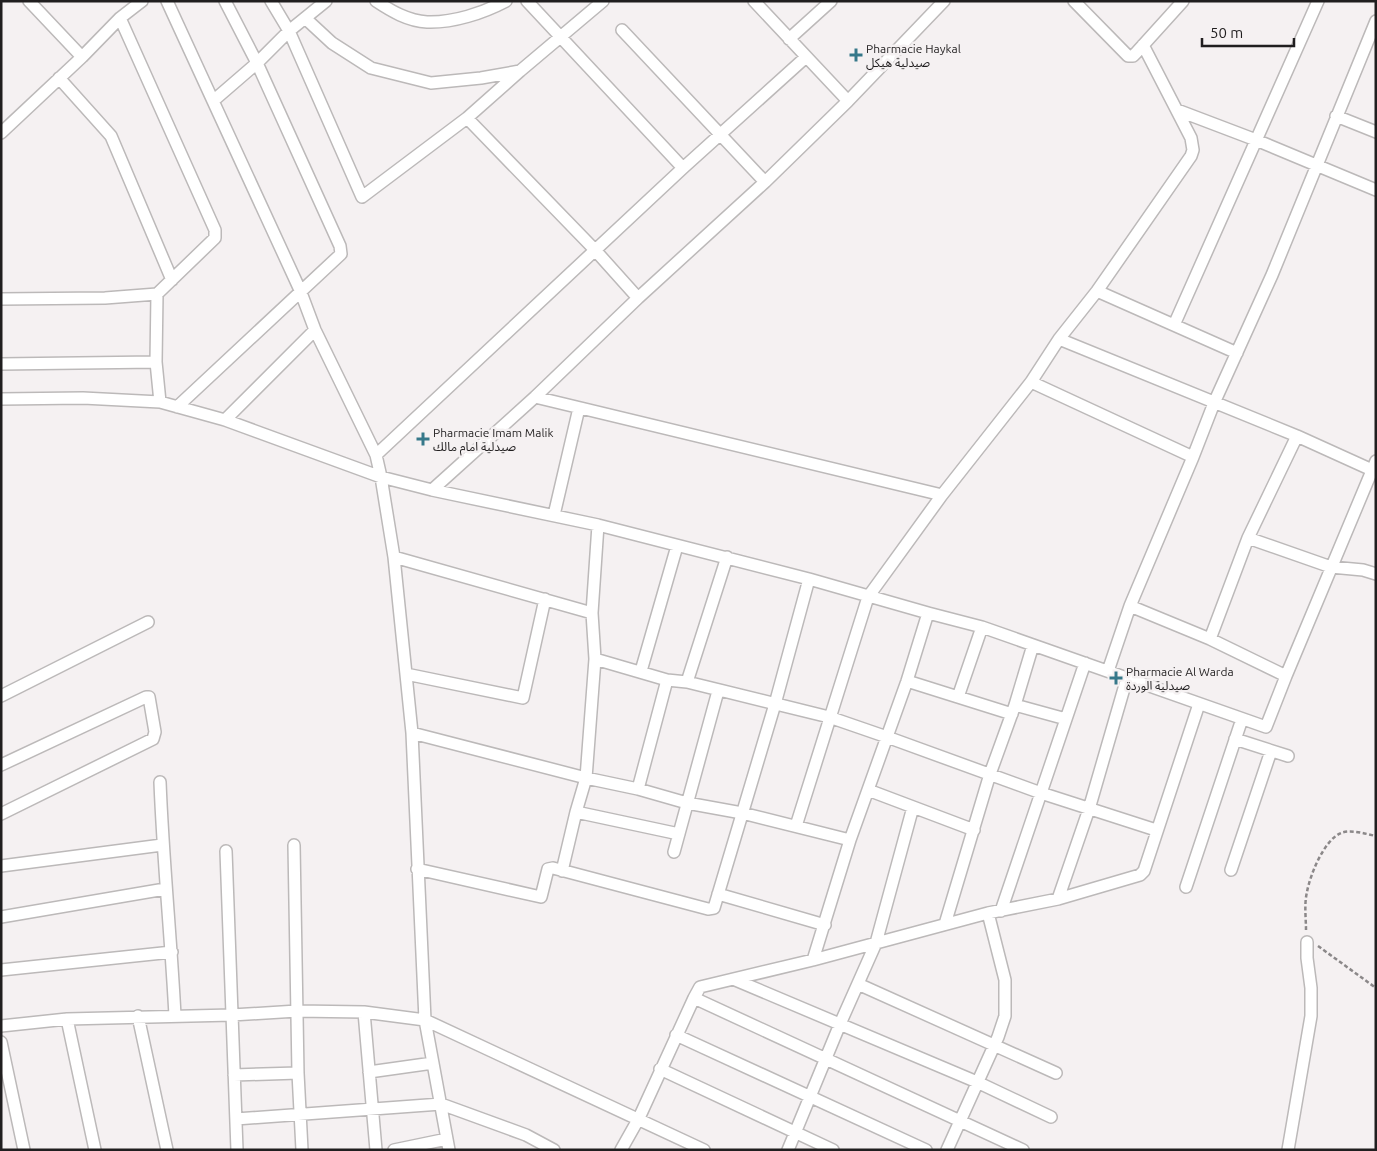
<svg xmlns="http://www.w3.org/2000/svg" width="1377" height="1151" font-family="Ubuntu,'Noto Sans Arabic',sans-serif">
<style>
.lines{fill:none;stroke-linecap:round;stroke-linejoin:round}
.minor-casing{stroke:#bcb9b9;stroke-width:14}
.path{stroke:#8b8889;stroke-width:2.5;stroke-dasharray:4 2.5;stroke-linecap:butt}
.minor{stroke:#fff;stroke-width:11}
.poi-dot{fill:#36788a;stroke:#f5f1f2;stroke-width:2}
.labels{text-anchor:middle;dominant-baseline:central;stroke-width:5;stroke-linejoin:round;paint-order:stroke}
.poi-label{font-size:12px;fill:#201e1f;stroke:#f5f1f2;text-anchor:start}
</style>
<rect width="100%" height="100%" fill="#f5f1f2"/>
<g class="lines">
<g class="minor-casing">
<path id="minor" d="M29,1L82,57
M167,1L300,290L315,330L376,455L381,477L394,557L412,733L425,1020L449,1150
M271,1L289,31L362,197L467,118L520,71
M376,1C391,11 408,21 427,22C453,23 483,13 506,1
M527,1L683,168
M754,1L848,101
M1074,1L1128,56H1133L1136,53L1183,1
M305,18L332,43L371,68L431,83L481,78L520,71L603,1
M622,30L765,182
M789,39L831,1
M59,78L111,136L172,280
M213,101L257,63L289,31L326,1
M1177,110L1256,140L1376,190
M1336,116L1376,132
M467,118L595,250L638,298
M1,133L82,57L120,18L142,1
M1097,291L1237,353
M157,294L156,362L160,402
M1,299L105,298L157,294L215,238V230L120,18
M1174,325L1318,1
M1059,339L1297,436L1372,470
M1,364L156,362
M1031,382L1193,457
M535,397L942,495
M1,399L83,398L160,402L225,420L381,477L432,490L598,525L809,579L928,613L982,627L1266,727L1286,676L1376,461
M177,407L341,254L340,246L257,63L225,1
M225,420L315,330
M376,455L683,168L806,57
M432,490L535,397L638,298L765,182L848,101L944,1
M554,515L579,408
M1248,538L1331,567L1363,570L1376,574
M394,557L592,613
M1130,606L1210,639L1286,676
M1210,639L1248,538L1297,436
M595,659L667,680L687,682L829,717L887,737L1041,793L1156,830
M641,671L677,546
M1108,671L1130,606L1193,457L1214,403L1272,275L1376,21
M406,674L523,698L545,599
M907,681L1012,714
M687,682L727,557
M1,696L148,622
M958,697L982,627
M1015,705L1066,719
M412,733L586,778L638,789L687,803L742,813L850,840
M1235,739L1288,756
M1,765L146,697H149L155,732L153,739L1,814
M160,782C163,860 171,938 175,1016
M638,789L667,680
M868,790L974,830
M576,812L679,834
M796,826L868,597L942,495L1031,382L1059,339L1097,291L1191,156L1193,150L1191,138L1143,45
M294,845L298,1073L302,1150
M226,851L237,1150
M674,852L718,691
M1,866L162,845
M417,869L541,897L548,869L553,868L708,909L714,908L775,704L809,579
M1231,870L1271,751
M562,871L576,812L586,778L595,659L592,613L598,525
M1186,887L1242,719
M718,894L825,925
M1058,899L1089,809L1127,678
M1001,911L1085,663
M1,917L165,889
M945,924L990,774L1015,705L1033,645
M813,960L850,840L907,681L928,613
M1,970L172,952
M733,979L977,1082L1051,1117
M858,984L1056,1073
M694,998L1023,1150
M364,1012L376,1150
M138,1016L167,1150
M67,1019L95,1150
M1,1026L67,1019L232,1015L297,1011L364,1012L425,1020L704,1150
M676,1035L926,1150
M1,1042L24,1150
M660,1069L833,1150
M369,1072L433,1063
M234,1075L298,1073
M236,1119L441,1104L526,1135L554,1150
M394,1150L447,1139
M621,1150L639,1118L694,998L700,987L813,960L988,913L1058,899L1140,875L1144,871L1199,704
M788,1150L840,1024L876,943L913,807
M947,1150L998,1037L1005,1016V980L988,913
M1288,1150L1311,1016V988L1307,958V942"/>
</g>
<path class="path" d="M1306,930C1306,918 1304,904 1307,892C1310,875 1324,840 1341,833C1351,829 1366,834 1376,836
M1318,946L1376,988"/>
<use href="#minor" class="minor"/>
</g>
<g class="poi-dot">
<path d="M853.5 47.5h5v5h5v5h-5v5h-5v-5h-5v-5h5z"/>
<path d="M420.5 431.5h5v5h5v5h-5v5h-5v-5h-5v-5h5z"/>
<path d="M1113.5 670.5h5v5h5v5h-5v5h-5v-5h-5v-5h5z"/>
</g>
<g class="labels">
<g class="poi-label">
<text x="866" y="48">Pharmacie Haykal<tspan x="866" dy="14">صيدلية هيكل</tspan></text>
<text x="433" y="432">Pharmacie Imam Malik<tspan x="433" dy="14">صيدلية امام مالك</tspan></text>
<text x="1126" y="671">Pharmacie Al Warda<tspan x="1126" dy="14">صيدلية الوردة</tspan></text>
</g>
</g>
<rect width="1377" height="1151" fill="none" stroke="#201e1f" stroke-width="5"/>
<path d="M1202 38v8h92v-8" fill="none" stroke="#201e1f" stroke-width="2.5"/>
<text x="1210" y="38" font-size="15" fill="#201e1f" stroke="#f5f1f2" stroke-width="4" paint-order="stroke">50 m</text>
</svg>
